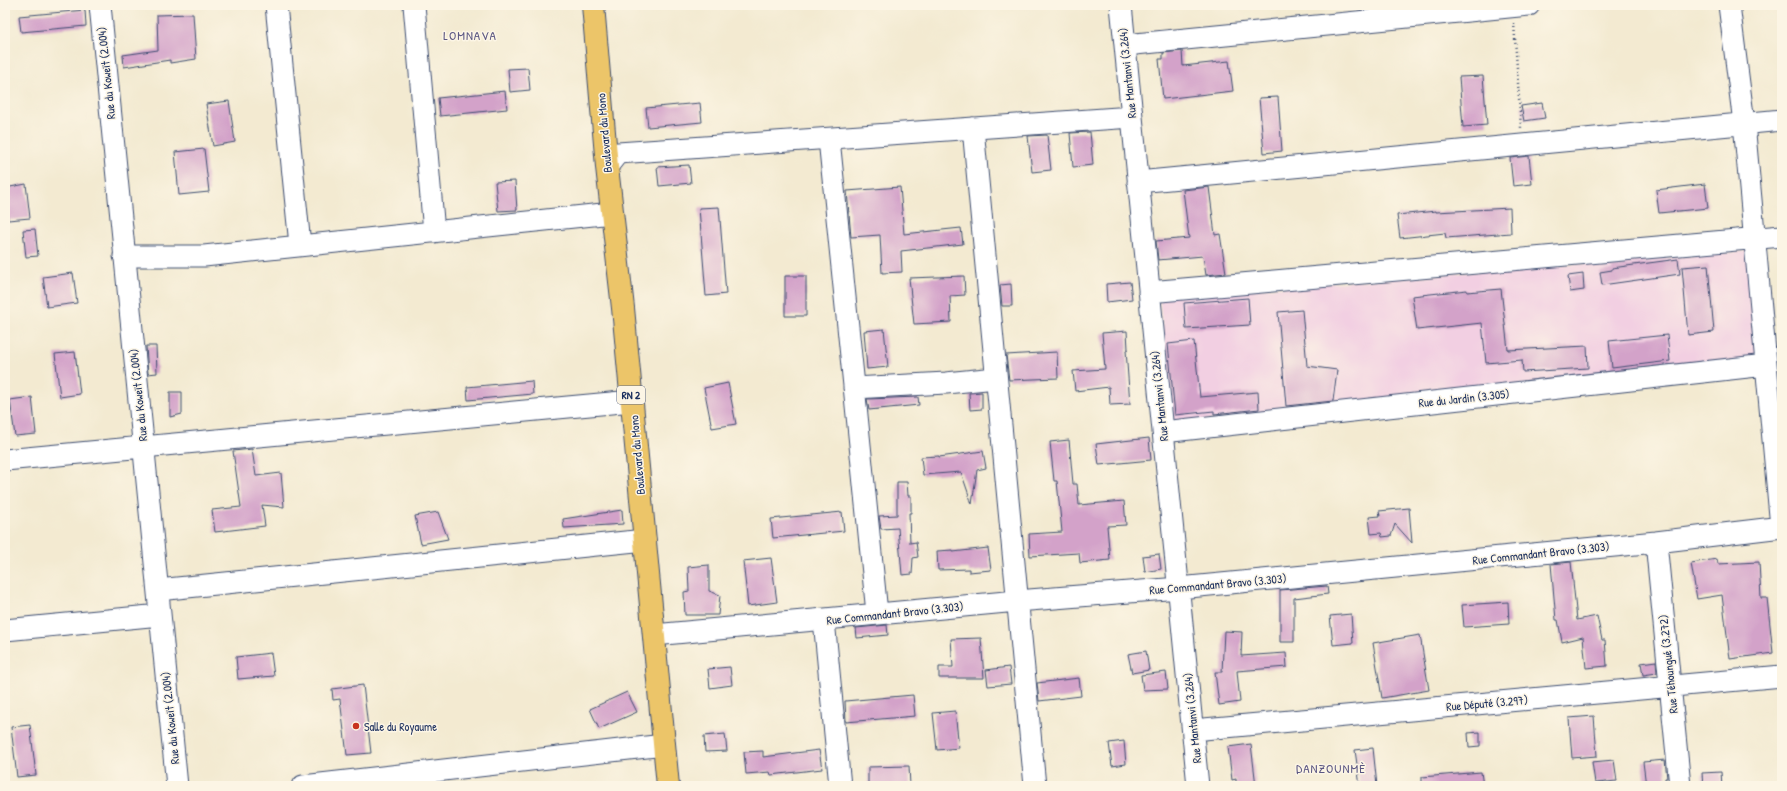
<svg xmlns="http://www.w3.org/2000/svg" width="1787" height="791" font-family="'Patrick Hand',sans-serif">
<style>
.built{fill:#f2cfe2}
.building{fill:#d3a2c9}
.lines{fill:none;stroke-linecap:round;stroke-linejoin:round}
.minor-casing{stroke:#3b4b6f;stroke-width:23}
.major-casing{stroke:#3b4b6f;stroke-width:24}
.path{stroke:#3b4b6f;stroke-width:2.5;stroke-dasharray:1 3;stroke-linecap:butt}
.minor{stroke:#fff;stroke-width:21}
.major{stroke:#ecc569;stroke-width:22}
.poi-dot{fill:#c8321e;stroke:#fcf5e5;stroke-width:1.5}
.labels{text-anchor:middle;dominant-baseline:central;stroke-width:3;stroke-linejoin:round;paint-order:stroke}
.shield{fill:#fcf5e5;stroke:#5e6a86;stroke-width:1}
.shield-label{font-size:11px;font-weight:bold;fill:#1b2f5e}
.street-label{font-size:12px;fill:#1b2f5e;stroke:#fcf5e5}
.poi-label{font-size:12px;fill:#1b2f5e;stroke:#fcf5e5;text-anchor:start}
.neighbourhood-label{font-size:13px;letter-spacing:1px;fill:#5b5783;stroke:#fcf5e5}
</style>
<rect width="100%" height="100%" fill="#fcf5e5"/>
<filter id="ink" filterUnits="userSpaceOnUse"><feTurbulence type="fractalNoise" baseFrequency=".025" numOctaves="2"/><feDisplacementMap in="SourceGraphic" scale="8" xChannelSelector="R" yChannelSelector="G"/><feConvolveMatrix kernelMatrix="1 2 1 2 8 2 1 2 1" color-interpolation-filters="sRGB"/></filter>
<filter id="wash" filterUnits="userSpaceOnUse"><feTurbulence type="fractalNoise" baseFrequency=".012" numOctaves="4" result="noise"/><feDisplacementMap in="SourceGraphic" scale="16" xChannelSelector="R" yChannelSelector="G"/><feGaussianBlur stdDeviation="0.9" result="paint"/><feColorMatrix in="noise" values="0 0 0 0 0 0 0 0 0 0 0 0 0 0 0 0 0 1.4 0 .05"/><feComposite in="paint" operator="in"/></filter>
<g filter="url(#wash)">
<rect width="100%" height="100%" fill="#f3ead1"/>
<path class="built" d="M1752,251L1760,359L1172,424L1159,296Z"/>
<g id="blocks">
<path class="building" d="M85,10L86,26L21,32L19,16Z
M193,14L196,59L170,63V60L124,67L123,55L158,50L157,15Z
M1182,51L1183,66L1229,61L1233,91L1163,99L1159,59H1163V53Z
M528,68L530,90L510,92L508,69Z
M1483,76L1487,125L1463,127L1459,77Z
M505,91L507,109L440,116L438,98Z
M1278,97L1282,151L1264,153L1259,98Z
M229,101L235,142L213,146L206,104Z
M700,103L702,122L648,127L646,108Z
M1542,103L1545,118L1524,121L1521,106Z
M1090,132L1093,165L1073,167L1070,133Z
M1047,135L1051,170L1032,172L1028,136Z
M204,149L209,192L179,195L175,152Z
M1529,156L1532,184L1513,186L1510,158Z
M689,165L691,183L659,186L657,167Z
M515,181L517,210L498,211L495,182Z
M26,184L30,218L8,220L5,188Z
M1705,184L1708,208L1659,213L1656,190Z
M900,187L904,234L961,228L963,244L901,251L902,272L882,273L880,235L851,237L847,191Z
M1209,187L1215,235L1220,234L1226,273L1206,275L1203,256L1158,260L1156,241L1189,238L1183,190Z
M719,207L726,294L706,296L699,208Z
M1510,208L1511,233L1446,238L1445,233L1400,238L1397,215L1436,211V212Z
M35,229L38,256L26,257L23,230Z
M1678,259L1680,274L1602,285L1600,272L1612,270V268Z
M1708,265L1714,332L1688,335L1682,267Z
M73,273L77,303L47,307L43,277Z
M1583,274L1584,290L1570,292L1568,276Z
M785,276H806V316H785Z
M964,276L965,295L950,296L951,322L914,324L909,278Z
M1130,282L1132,299L1107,302L1106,284Z
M1011,284L1012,306H1002L1000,285Z
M1501,289L1508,350L1587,346L1588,368L1523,372L1522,360L1486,363L1482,323L1417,330L1412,296L1467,290V292Z
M1248,298L1250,325L1186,329L1184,303Z
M1302,310L1307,366L1337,370L1333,401L1286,406L1278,312Z
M884,329L888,367L867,369L864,331Z
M1127,331L1128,349L1126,350L1130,404L1110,405L1109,387L1075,391L1073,371L1105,369L1102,333Z
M1667,335L1670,361L1612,368L1609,341Z
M1194,341L1200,397L1258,392L1259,409L1214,414V411L1175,415L1168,344Z
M146,346H156L157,373L148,374Z
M75,352L80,394L60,397L55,354Z
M1057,352L1058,378L1009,380L1006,355Z
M532,381L533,394L468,400L467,387Z
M728,383L736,424L712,428L704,388Z
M170,392H182V414L170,417Z
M982,392V409L970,410L969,393Z
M32,397L36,434L15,436L10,400Z
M918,397L919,405L869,410L867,399Z
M1149,438L1151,460L1099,465L1096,444Z
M1069,440L1073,484H1077L1079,505L1124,501L1126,525L1107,526L1110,560L1080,563L1079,553L1030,556L1029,534L1062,532L1057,481H1054L1050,442Z
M252,449L256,476L281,473L284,507L262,505L265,526L215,532L212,510L241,507L233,451Z
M983,451L986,468L977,470L972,504L961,472L923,475L921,457L939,456V457Z
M897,482H907L908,496H911V513H909L910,543L916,542L918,557L913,558L912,574L902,575L898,528L881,529L879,516L897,515Z
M1409,508L1412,543L1395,524L1391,536L1382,537L1381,533L1371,534L1369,517L1380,516L1379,511Z
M622,510L623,524L564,528L563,519Z
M438,512L448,539L421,544L415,516Z
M842,512L844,531L773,538L771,519Z
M988,548L991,570L969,572V569L938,570L937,551L953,550V552Z
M1159,554L1161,569L1145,572L1143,556Z
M771,558L777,602L748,606L743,561Z
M1717,559L1718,564L1759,562L1761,598H1767L1773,653L1730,659L1722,595L1697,599L1691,563Z
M1571,562L1577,620L1597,616L1602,640H1605L1607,666L1586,668L1583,637L1562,642L1558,620H1556L1551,564Z
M709,565V591L720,595L718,615H685L684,592L689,591L688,567Z
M1327,586L1328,594L1294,598V642H1280V590Z
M1508,602L1509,624L1464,627L1462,605Z
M1351,614L1353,643L1333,645L1330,616Z
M887,625L888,635L857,638L856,628Z
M1224,631L1242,632L1241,656L1286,653L1287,667L1237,671L1240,702L1219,705L1215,672H1222Z
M1420,635L1429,690L1382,698L1373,643Z
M981,638L984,678H939V667H953L951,639Z
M1146,651L1149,670L1132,673L1128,654Z
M271,653L274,676L238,679L236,657Z
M1656,661L1657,673L1643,675L1641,663Z
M730,667L732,685L710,688L708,669Z
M1009,667L1011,684L988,686L986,670Z
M1166,672L1168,689L1143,690L1141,675Z
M1079,678L1081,696L1039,701L1037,683Z
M363,685L371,753L347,755L340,699L333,700L332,689Z
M627,692L637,712L599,729L590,709Z
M913,695L915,716L846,722L845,701Z
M955,711L959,748L937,750L933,713Z
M1594,716L1597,756L1572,758L1569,718Z
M30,725L36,775L17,777L11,727Z
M1480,732V746L1469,747L1468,733Z
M725,734L727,751L705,752L704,736Z
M1124,741L1126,764L1112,766L1109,743Z
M1251,744L1256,786H1236V779L1232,780L1228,747Z
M1373,748L1377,786H1360L1355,750Z
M819,750L822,769L771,775L770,772L746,774L744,752L763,751V757Z
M1614,760L1617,781L1595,783L1592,762Z
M1665,760L1667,778H1665V786H1646L1643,762Z
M909,766L910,786H868V767Z
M1481,772L1483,786H1422V777Z
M1721,772L1722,786H1703L1702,773Z"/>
</g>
</g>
<g filter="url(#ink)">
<use href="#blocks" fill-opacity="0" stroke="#3b4b6f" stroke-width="1"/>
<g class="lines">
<g class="minor-casing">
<path id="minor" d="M100,5L177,786
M276,5L300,245
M414,5L434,232
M1121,5L1198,786
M1729,5L1744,123L1781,527
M1125,45L1529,5
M973,128L1035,786
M829,139L877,613
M607,167L618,153L1132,117
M1138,182L1782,120
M124,256H204L612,213
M1149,292L1782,236
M854,388L946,383L996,378
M1163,432L1766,365
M5,460L632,401
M1656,542L1680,786
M158,590L645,540
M824,620L840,786
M5,630L160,615
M654,635L1017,601L1179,588L1656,542L1782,527
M1193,730L1782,676
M303,786L664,745"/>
</g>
<g class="major-casing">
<path id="major" d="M593,5L607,167L623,308L668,786"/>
</g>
<path class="path" d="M1514,23L1521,128"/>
<use href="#minor" class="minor"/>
<use href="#major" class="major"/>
</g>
</g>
<circle class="poi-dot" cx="356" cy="726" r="4"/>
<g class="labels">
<rect class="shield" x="617" y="386" width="28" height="18" rx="3"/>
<g class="shield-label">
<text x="631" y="395">RN 2</text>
</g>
<g class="street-label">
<text transform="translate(106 73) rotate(-96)">Rue du Koweït (2.004)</text>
<text transform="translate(1127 73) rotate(-96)">Rue Mantanvi (3.264)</text>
<text transform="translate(604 133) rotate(-95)">Boulevard du Mono</text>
<text transform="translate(138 395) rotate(-96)">Rue du Koweït (2.004)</text>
<text transform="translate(1159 396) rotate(-96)">Rue Mantanvi (3.264)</text>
<text transform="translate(1464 398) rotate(-6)">Rue du Jardin (3.305)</text>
<text transform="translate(637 455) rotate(-95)">Boulevard du Mono</text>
<text transform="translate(1541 553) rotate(-6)">Rue Commandant Bravo (3.303)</text>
<text transform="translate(1218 584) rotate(-5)">Rue Commandant Bravo (3.303)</text>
<text transform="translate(895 613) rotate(-6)">Rue Commandant Bravo (3.303)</text>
<text transform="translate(1668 664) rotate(-96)">Rue Téhoungué (3.272)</text>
<text transform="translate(1487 703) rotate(-5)">Rue Député (3.297)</text>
<text transform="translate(170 718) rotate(-96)">Rue du Koweït (2.004)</text>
<text transform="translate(1192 718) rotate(-96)">Rue Mantanvi (3.264)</text>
</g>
<g class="poi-label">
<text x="364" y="726">Salle du Royaume</text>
</g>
<g class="neighbourhood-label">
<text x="470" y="35">LOMNAVA</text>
<text x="1331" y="768">DANZOUNMÈ</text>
</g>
</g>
<rect width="1787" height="791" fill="none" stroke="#fcf5e5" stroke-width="20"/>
</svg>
